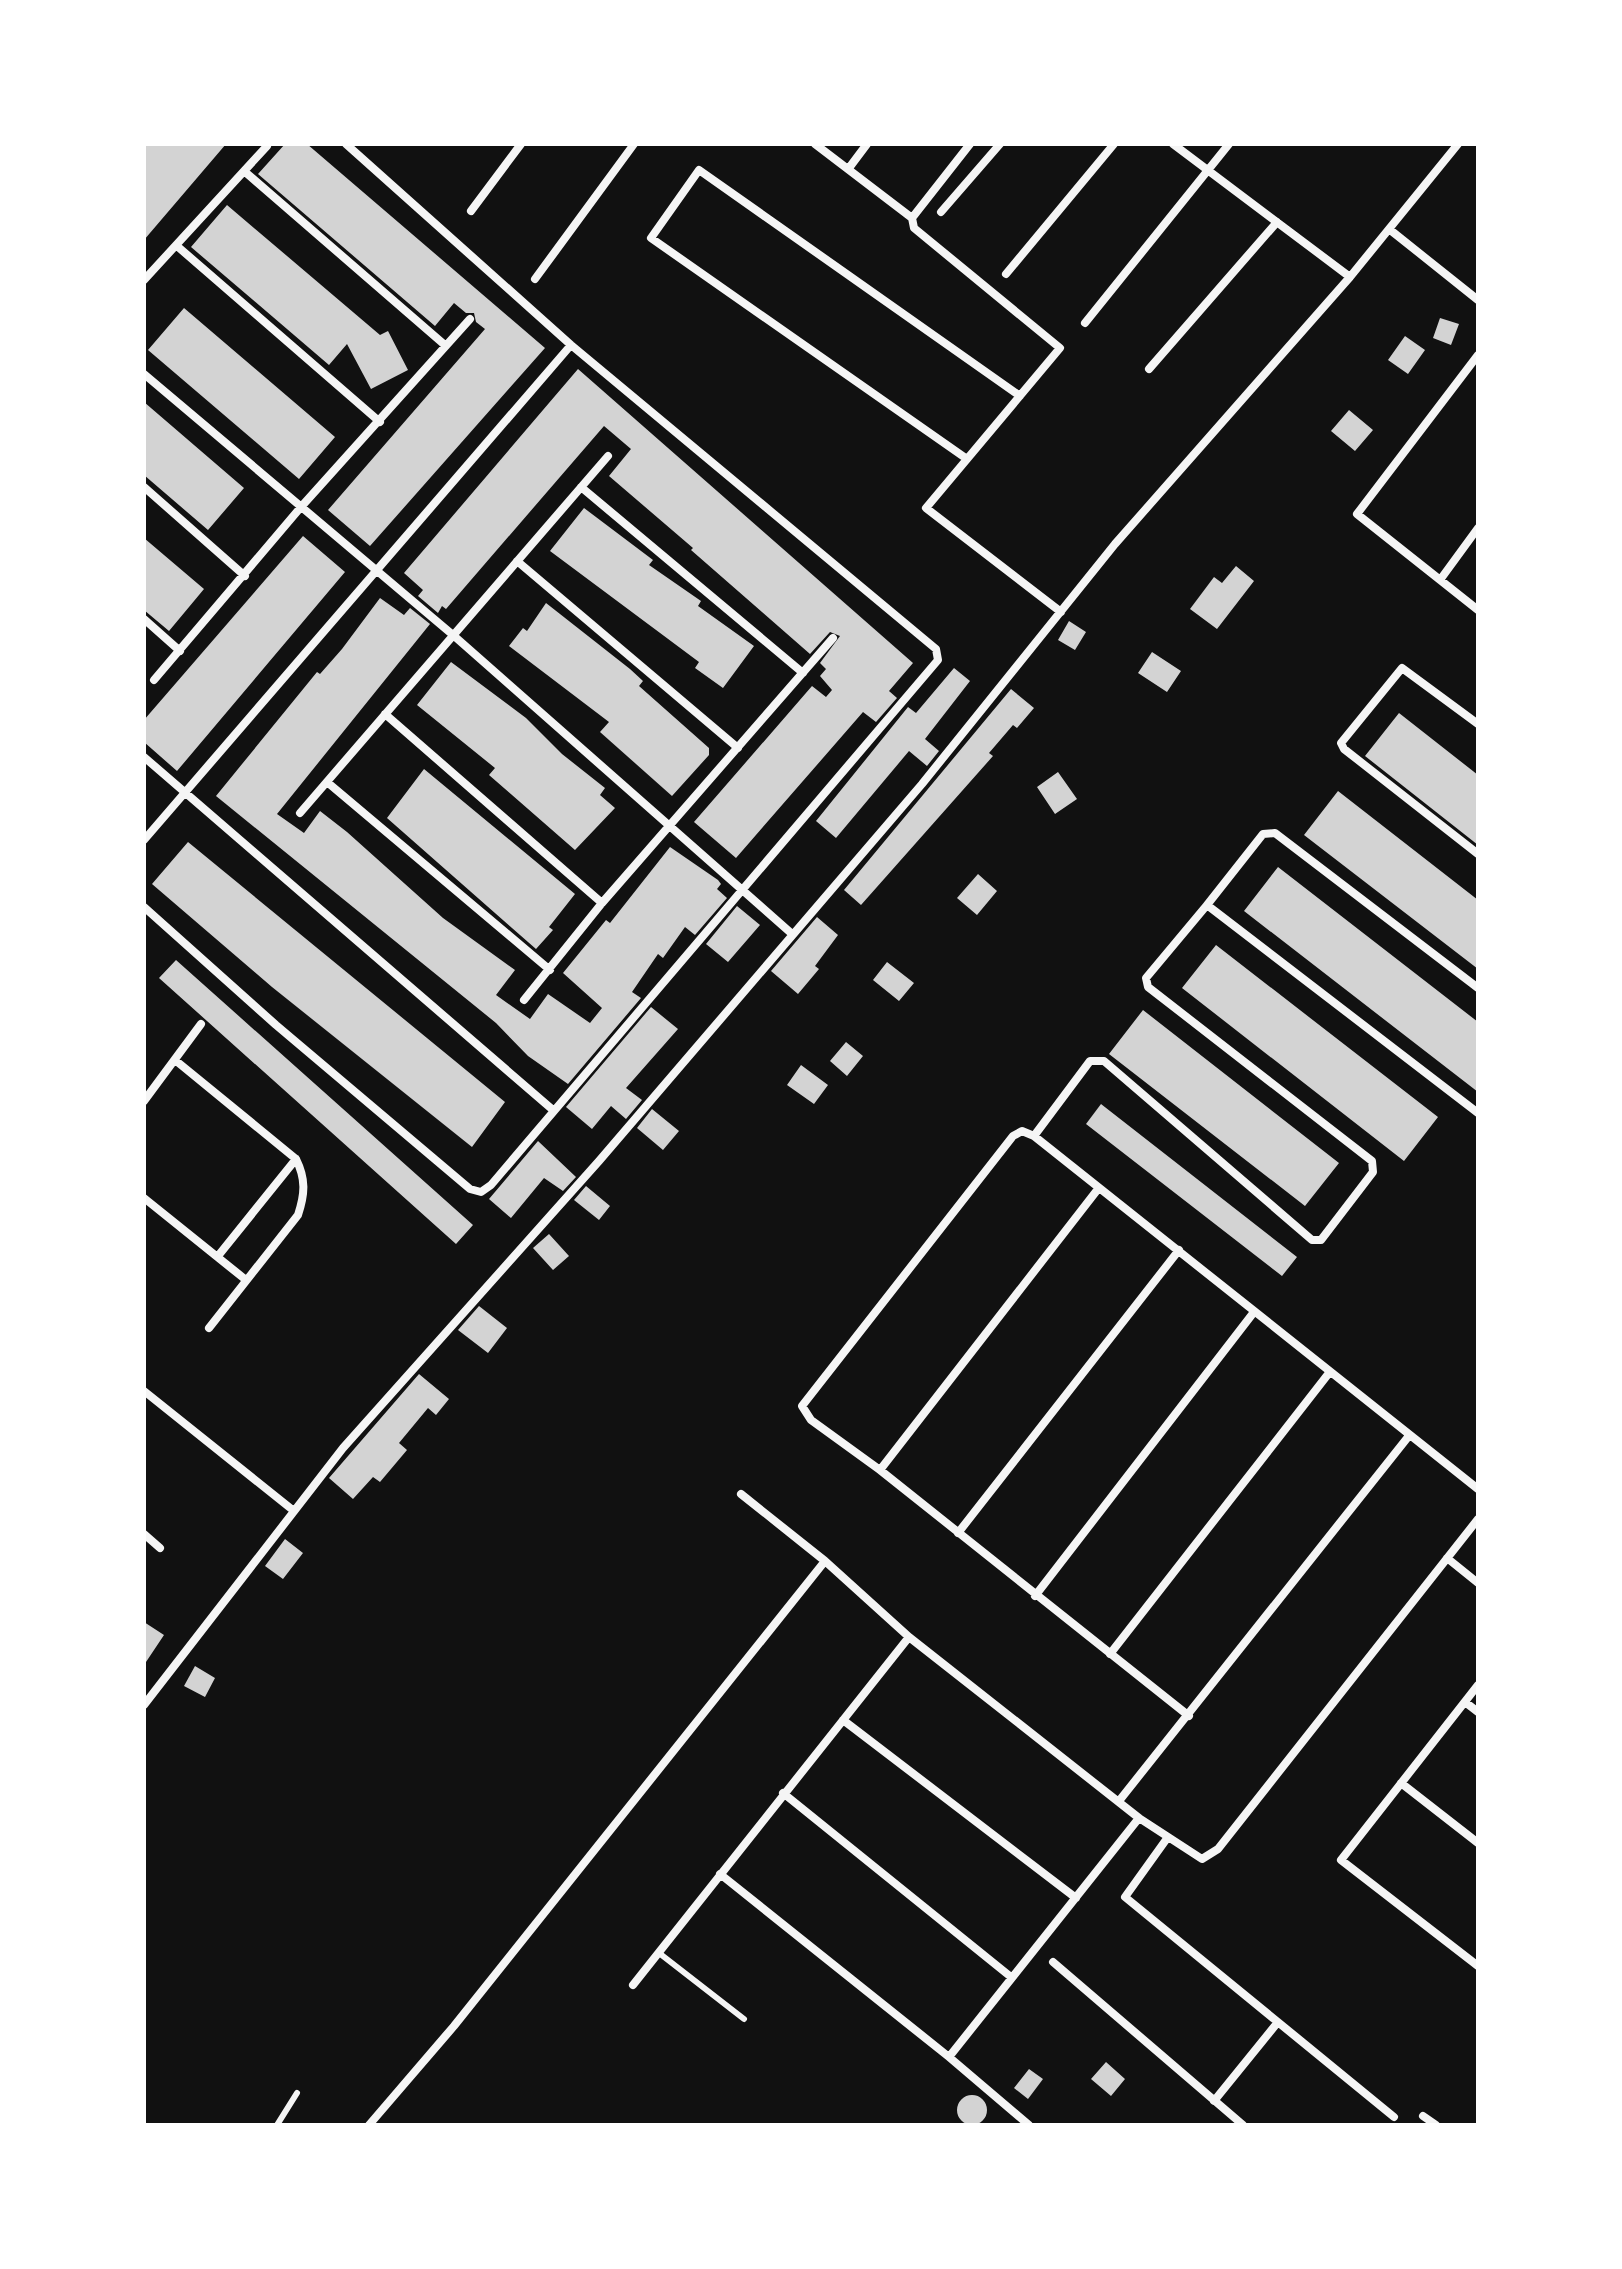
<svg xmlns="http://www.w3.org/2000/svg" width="1622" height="2269" font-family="'Public Sans',sans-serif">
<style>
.building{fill:#d3d3d3}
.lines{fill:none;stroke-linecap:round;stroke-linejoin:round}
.service{stroke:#f5f5f5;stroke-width:6}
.minor{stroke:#f5f5f5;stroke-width:8}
</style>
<rect width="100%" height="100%" fill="#111"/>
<path class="building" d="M144,144H226L144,240Z
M285,144H307L545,348L370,546L328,510L485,329L476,322L474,313H466L454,303L435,326L258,174Z
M227,205L380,335L388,331L408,370L371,389L347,344L329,365L191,247Z
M184,308L335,437L299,479L148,350Z
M1440,318L1459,324L1451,345L1433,338Z
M1405,336L1425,350L1408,374L1388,360Z
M578,369L913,663L889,691L897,698L876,722L863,712L736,858L694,822L812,686L826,697L832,690L820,676L826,669L820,663L840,636L830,632L810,654L691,550L693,548L609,476L631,449L604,426L446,609L442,606L438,613L418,596L423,590L404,573Z
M144,402L244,488L208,530L144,475Z
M1349,410L1373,430L1355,451L1331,431Z
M584,508L653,560L649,565L701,601L698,606L754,646L723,688L695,668L699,662L550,551Z
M303,536L345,572L177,771L144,742V720Z
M144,538L204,589L169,631L144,610Z
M1236,566L1254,581L1217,629L1190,609L1214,577L1222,583Z
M380,598L404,615L410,608L430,624L277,814L304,833L320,811L347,832L443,918L515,970L496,995L530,1019L548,994L590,1023L602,1008L563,973L606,920L610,923L670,847L718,880L721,884L717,889L727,898L695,935L685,927L663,958L658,954L632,992L641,998L568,1084L528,1056L496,1023L216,796L317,672L320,674L342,649Z
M546,603L630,669L643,681L639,686L709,748V755L672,796L600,732L609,722L509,646L523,628L527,631Z
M1069,621L1086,632L1075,650L1058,640Z
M1152,652L1181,671L1167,692L1138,673Z
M451,662L526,718L562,754L605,788L600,795L615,808L575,850L489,775L495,768L417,705Z
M954,668L970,681L925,739L939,751L927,766L909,751L836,838L816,821L908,707L916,713Z
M1011,689L1034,708L1017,728L1013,725L989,753L993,756L861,905L844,890Z
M1399,713L1478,775V845L1365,756Z
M424,769L575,894L549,927L553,930L536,949L387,818Z
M1058,772L1077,799L1055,814L1037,787Z
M1338,791L1478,900V969L1304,835Z
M188,842L505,1102L472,1147L272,987L152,884Z
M1278,867L1478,1022V1092L1244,911Z
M978,874L997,891L977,915L957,898Z
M737,906L760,925L728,962L706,944Z
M817,917L838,935L815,966L819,969L798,994L771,971Z
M1216,945L1438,1117L1404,1161L1182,988Z
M176,960L473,1225L456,1244L159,978Z
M887,962L914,983L899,1001L873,980Z
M651,1007L678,1029L626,1088L642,1100L626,1119L611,1106L592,1129L566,1107Z
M1143,1010L1339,1163L1305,1206L1109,1054Z
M846,1042L863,1056L847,1076L830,1061Z
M801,1065L828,1085L814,1104L787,1085Z
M1101,1104L1297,1257L1282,1276L1086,1124Z
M652,1109L679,1131L663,1150L637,1128Z
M538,1141L576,1177L563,1191L544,1178L511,1218L489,1199Z
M586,1186L610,1206L599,1220L574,1200Z
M549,1234L569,1256L553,1270L533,1248Z
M479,1306L507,1328L488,1353L458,1330Z
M419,1374L449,1399L436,1415L428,1408L399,1443L407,1450L380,1482L373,1477L353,1499L329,1478Z
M285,1539L303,1553L283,1579L265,1566Z
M144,1622L164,1635L144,1665Z
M195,1666L215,1678L205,1697L184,1686Z
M1106,2062L1125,2079L1111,2096L1091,2079Z
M1029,2069L1043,2079L1028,2099L1014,2088Z
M957 2110a15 15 0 1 1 30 0a15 15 0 1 1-30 0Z"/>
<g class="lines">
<path class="service" d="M659,1953L744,2019
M277,2125L297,2093"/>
<path class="minor" d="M815,144L912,218L914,228L1060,348L926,508L1061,612
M1173,144L1350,277
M849,168L867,144
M244,171L446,346
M471,211L521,144
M941,212L1000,144
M912,218L970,144
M1389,229L1478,300
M177,246L380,422
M1006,274L1114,144
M535,279L634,144
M144,280L267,146
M1085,323L1229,144
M1478,355L1357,514L1478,610
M1149,369L1277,222
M144,374L453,635L791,933
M967,459L651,238L699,170L1020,396
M144,487L245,576
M581,487L803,673
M517,561L738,748
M1440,580L1478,528
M144,619L180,651
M154,680L301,507L470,319
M385,714L602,903
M1478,724L1402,668L1341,743L1344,749L1478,854
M144,757L553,1110
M327,782L550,970
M300,813L608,456
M144,840L571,345
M144,907L276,1025L470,1189L481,1192L491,1185L938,660L936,649L571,345L346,144
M1478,988L1275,833L1263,834L1207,905L1478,1113
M524,1000L602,903L833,638
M175,1060L296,1159
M144,1101L201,1024
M1034,1136L1090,1061H1104L1312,1240H1321L1373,1172L1372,1161L1148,987L1146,978L1207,905
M144,1198L246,1280
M209,1328L298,1215C305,1194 306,1179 296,1159L218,1256
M144,1391L294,1511
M880,1470L1098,1189
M741,1494L825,1561
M958,1533L1179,1250
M144,1534L160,1548
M1447,1558L1478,1583
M1035,1596L1254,1312
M1110,1654L1329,1373
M1478,1685L1341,1860L1478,1966
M1465,1702L1478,1712
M144,1705L343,1448L599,1161L922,784L1115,544L1350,277L1458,144
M1189,1716L880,1470L811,1420L802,1406L1013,1136L1022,1131L1034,1136L1478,1489
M843,1720L1076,1898
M1401,1783L1478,1843
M783,1793L1011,1977
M1119,1801L1408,1437
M1168,1837L1125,1897L1394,2117
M720,1874L949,2057L1139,1818
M1053,1962L1243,2125
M633,1985L909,1637
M949,2057L1029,2125
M1214,2101L1278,2022
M1423,2116L1436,2125
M369,2125L454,2026L825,1561L909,1637L1139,1818L1202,1859L1218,1849L1478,1519"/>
</g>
<rect width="1622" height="2269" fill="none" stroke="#ffffff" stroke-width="292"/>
</svg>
